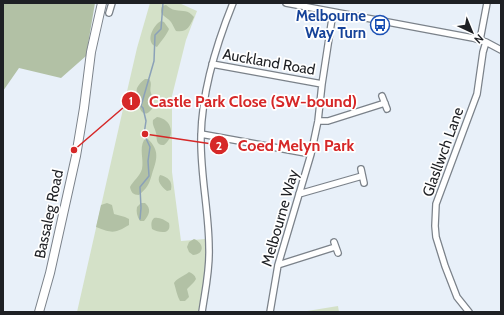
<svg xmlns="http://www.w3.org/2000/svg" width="504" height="315" font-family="Cabin,sans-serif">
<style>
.green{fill:#d4e1c8}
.forest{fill:#b2c1a5}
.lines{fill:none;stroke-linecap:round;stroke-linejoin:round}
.stream{stroke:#8ba1b8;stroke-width:1.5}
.street-casing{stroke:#7b828a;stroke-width:8}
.secondary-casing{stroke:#7b828a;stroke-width:10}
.street{stroke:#fff;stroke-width:5.5}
.secondary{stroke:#fff;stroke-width:8}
.labels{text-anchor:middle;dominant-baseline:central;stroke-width:3.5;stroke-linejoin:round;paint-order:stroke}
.transit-label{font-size:15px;font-weight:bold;fill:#164399;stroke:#fff;text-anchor:end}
.street-label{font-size:15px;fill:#1e2024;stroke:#fff}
.leader{fill:none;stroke:#d62828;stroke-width:1.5}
.callout-dot{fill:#d62828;stroke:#fff;stroke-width:1.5}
.mark-label{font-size:12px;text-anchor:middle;font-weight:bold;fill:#fff}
.callout-label{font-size:16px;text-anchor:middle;font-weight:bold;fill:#d62828;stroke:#fff;stroke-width:3.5;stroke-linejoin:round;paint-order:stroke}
</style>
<rect width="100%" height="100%" fill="#e8f0f9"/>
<path class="green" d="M150,3H179L197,11L186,40L172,96V172L181,241L205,239L209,240L202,312H77L128,87L137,48Z
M338,306L339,312H301Z"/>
<path class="forest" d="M3,3H95L86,56L61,78L19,68L3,91Z
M166,5C169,7 172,10 175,10C184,12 187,9 194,17C190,26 187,33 176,31C174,28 173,25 171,22C167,16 158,16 162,6Z
M161,21L164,22L169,29C168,33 159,44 157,47C144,43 153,25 161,21Z
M145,79H149C153,84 149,88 151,93C152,96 153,99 153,102C154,106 153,108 150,111C140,122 135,95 137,88C139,84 142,81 145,79Z
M157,117C172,119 176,136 164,145C161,145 160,145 158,143C156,140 157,136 156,133C155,128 152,125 153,120Z
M148,139C160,151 157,159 152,174C149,185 147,188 139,195C133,195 131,192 130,187C133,181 140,176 142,169C144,159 139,149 144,140Z
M160,175C168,177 173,181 171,190L167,191C162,187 156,181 160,175Z
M107,203L112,205L114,214L125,217L129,219V225C114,234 112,233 96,227L101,205Z
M141,203H145C152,209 149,215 144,221H140C137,216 136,212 137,207Z
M154,218C160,217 164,220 169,223C172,235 159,233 152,229C151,224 151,221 154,218Z
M194,239C204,243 205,254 193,255L189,252L187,247L189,242Z
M189,272C192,273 195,275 196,279L194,282L187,289L189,297L185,301H180C177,296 176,289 174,283C177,278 184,276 189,272Z"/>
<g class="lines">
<path class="stream" d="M140,219L141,208L140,187L149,176L148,161L150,147L144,134L146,121L143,108L141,106L154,61L155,35L161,29L163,3"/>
<g class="street-casing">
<path id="street" d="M286,3L473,38L486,42L501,50
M109,13L112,3
M480,40L487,3
M212,64L322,84
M382,96L387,109
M318,121H328L385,103
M201,134L311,154
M361,169L364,183
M299,194L362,176
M334,242L338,253
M278,265L335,247
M202,312C205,291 210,270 209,248C209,211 200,174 201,136C202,90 216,45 233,3
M270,312L278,265L311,154L318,121L322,84L333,12
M469,312L457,297L445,266L436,237L435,226L436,204L477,94L483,52L486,42"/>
</g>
<g class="secondary-casing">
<path id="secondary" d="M39,312L50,273L76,156L84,108L91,52L102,3"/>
</g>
<use href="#street" class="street"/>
<use href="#secondary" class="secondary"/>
</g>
<defs>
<g id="bus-ring" transform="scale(1)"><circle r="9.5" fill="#fff" stroke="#1a4fb4" stroke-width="1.5"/><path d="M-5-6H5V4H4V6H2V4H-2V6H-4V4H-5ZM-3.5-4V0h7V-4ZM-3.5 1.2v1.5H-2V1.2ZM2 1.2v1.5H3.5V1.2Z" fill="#1a4fb4"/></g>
</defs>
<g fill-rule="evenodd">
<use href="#bus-ring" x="380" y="25"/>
</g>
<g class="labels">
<g class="transit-label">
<text x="366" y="16">Melbourne<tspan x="366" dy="17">Way Turn</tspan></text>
</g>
<g class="street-label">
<text transform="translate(269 62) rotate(10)">Auckland Road</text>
<text transform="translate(443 152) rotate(-70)">Glasllwch Lane</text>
<text transform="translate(49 214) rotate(-78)">Bassaleg Road</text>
<text transform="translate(280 218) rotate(-74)">Melbourne Way</text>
</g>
</g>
<path class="leader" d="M74 150L131 101M145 134L219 145"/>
<g class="callout-dot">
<circle cx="74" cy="150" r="4"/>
<circle cx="145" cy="134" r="4"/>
<circle cx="131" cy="101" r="10"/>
<circle cx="219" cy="145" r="10"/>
</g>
<g class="mark-label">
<text x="131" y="105">1</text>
<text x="219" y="150">2</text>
</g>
<g class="callout-label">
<text x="253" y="107">Castle Park Close (SW-bound)</text>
<text x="296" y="151">Coed Melyn Park</text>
</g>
<rect width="504" height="315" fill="none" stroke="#1e2024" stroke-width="8"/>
<g transform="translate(472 32) rotate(136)" stroke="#ffffff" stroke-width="3" paint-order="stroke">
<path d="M0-3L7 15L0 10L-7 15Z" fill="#1e2024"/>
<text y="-6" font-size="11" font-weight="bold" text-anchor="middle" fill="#1e2024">N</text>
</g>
</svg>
